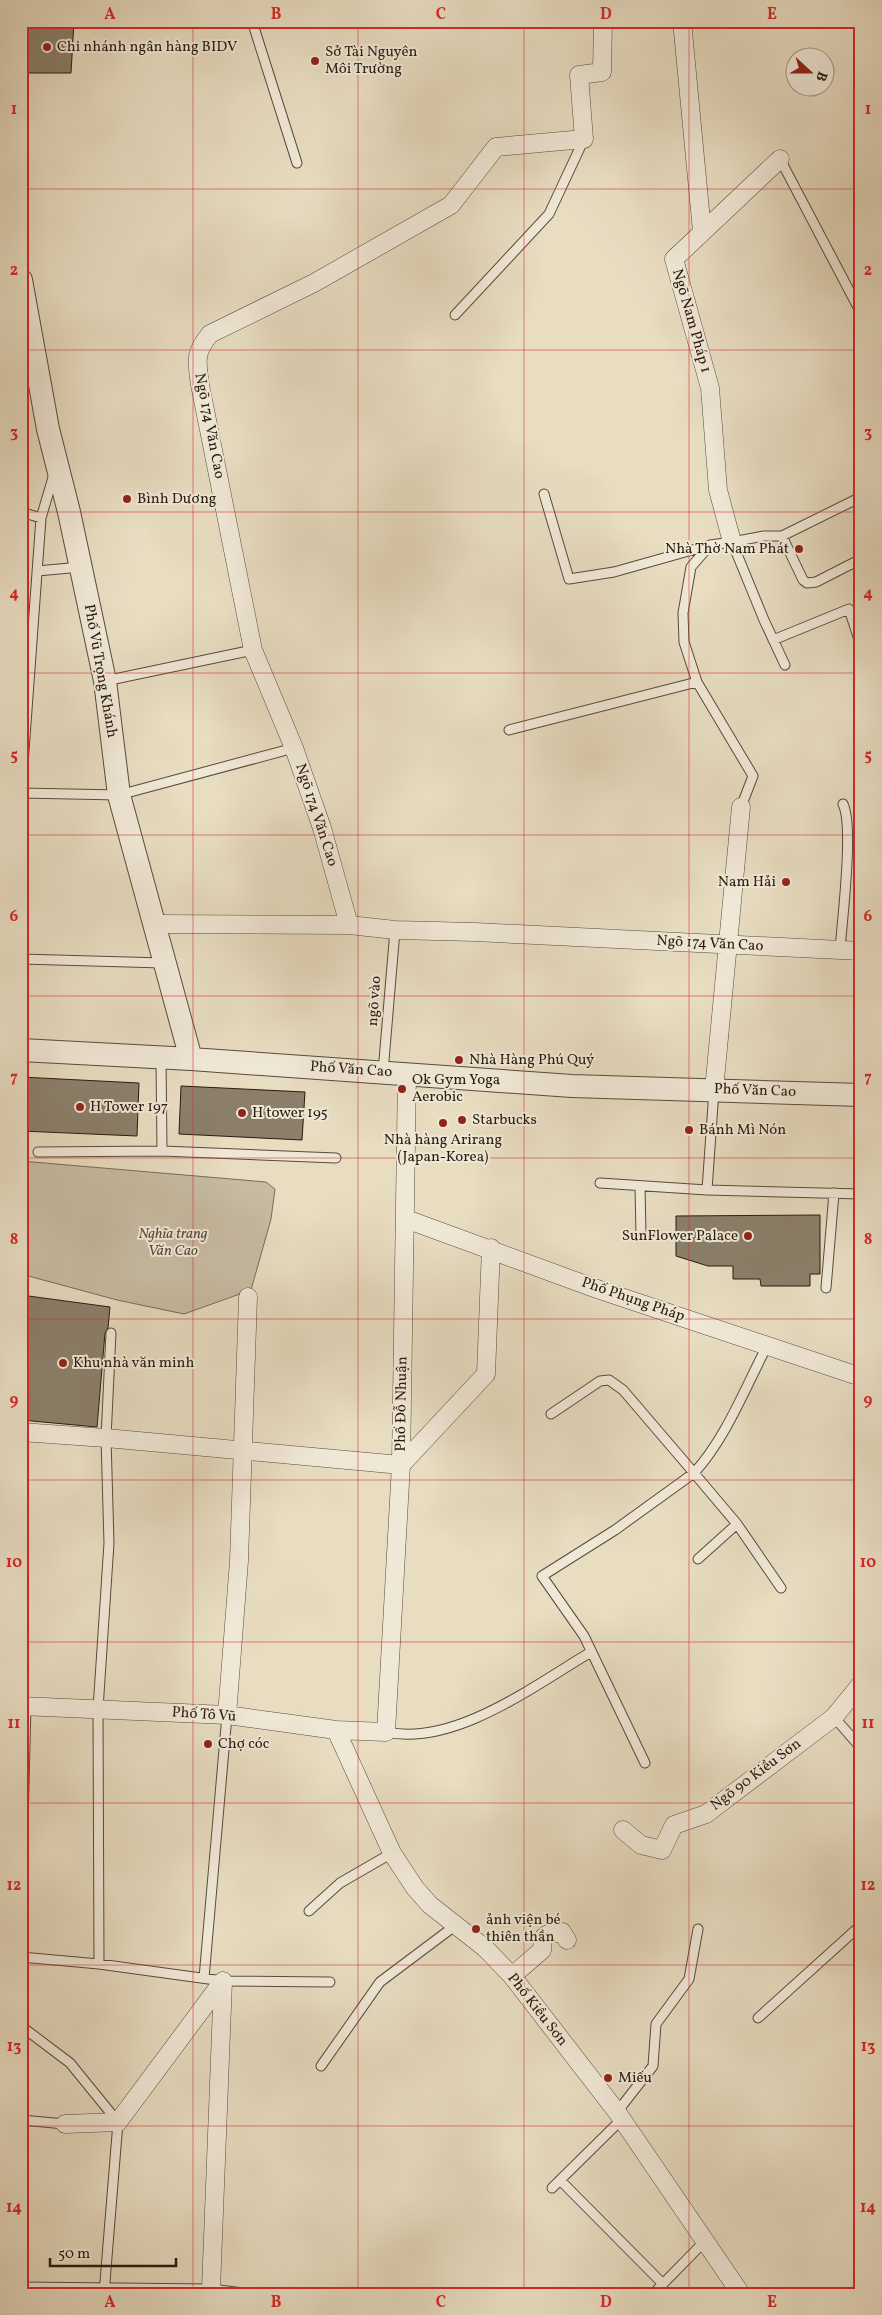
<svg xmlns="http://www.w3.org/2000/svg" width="882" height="2315" font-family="Vollkorn,serif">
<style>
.green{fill:#c7bba3;stroke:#776b58}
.building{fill:#8b7f6b;stroke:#271b0e}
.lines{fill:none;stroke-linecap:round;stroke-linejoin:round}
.service-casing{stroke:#574b3b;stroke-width:11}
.minor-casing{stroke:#574b3b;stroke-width:19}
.tertiary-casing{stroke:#574b3b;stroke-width:24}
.service{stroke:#f0e8d7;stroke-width:9}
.minor{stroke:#f0e8d7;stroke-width:18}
.tertiary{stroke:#f0e8d7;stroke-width:22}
.grid{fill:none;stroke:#d62828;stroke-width:1;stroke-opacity:0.55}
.poi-dot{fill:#8f2418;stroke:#f0e8d7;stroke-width:2}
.labels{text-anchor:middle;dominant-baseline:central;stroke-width:4;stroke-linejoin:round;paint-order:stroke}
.poi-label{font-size:15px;fill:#271b0e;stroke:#f0e8d7;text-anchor:start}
.street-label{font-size:15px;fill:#271b0e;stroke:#f0e8d7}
.park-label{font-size:15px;font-style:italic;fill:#574b3b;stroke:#f0e8d7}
.neatline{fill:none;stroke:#d62828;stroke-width:2}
.grid-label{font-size:16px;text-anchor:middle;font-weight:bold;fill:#d62828}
</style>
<rect width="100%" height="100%" fill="#e8dcc1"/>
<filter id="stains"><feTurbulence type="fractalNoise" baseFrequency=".004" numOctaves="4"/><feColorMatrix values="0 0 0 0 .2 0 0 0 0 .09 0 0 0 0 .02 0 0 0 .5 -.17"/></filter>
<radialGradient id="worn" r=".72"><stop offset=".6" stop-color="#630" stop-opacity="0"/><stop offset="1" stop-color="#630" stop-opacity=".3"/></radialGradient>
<path class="green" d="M21,1161L266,1182L275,1189L271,1219L251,1290L184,1314L117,1300L21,1274Z"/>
<path class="building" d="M21,21H74L71,73H21Z
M21,1077L139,1083L137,1136L21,1131Z
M181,1086L305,1092L302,1140L179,1134Z
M820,1215V1274H810V1286H761L760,1279H733V1266H708L676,1256V1216Z
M21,1295L110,1307L108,1328L105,1333L97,1427L21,1420Z"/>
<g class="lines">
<g class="service-casing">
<path id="service" d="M252,21L297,163
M780,159L861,313
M455,315L549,214L584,139
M544,494L569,579L614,572L710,545L732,542L764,620L785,665
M21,512L41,518
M782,536L803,580L807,583L816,582L861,559
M732,542L764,536H782L861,497
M710,545L691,567L683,613L684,642L697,682L753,776L741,807
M37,571L81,567
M773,640L849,609L861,646
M105,681L253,650
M509,730L697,682
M21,792L41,518L54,474
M21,793L119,795L294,748
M21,800V978
M840,950C842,921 854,826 843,804
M21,959L163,963
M161,1058L162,1151L336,1158
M383,1072L395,930
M38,1152L162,1151
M600,1183L707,1190L861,1194
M640,1186L641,1235
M707,1190L714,1090
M826,1288L834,1193
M551,1414L600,1381L609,1380L623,1390L694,1473C726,1438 745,1388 767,1346
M698,1559L737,1524
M834,1717L861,1748
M386,1732C454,1747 535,1685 591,1652
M645,1763L584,1636L542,1576L615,1530L694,1473L737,1524L781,1588
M21,1904L26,1706
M309,1911L340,1883L392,1853
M21,1957L99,1964L223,1981L330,1982
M99,1964L98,1709L109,1543L106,1438L111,1333
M204,1978L227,1715
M758,2018L861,1925
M21,2026L70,2063L118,2122L104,2294
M321,2066L380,1982L456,1925
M617,2112L653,2066L656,2024L689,1979L698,1929
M21,2120L65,2124
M560,2180L663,2284
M552,2188L622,2119
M21,2287L211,2289L252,2294
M653,2294L705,2241"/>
</g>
<g class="minor-casing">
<path id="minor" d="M682,21L702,231
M732,542L718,490L710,388L674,259L780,159
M155,924L349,925L395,930L475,932L861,951
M349,925L322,828L294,748L253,650L200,385C197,362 194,353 210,334L314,283L451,205L496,147L584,139L579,75L602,72L603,21
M714,1090L741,807
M406,1219L597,1289L861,1377
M21,1432L106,1438L401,1465L486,1374L491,1248
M21,1706L227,1715L336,1730L386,1732L401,1465L407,1074
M227,1715L239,1561L248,1297
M336,1730L392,1853L415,1888L430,1905L485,1948L512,1976L617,2112L741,2294
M623,1830L641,1845L662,1850L674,1825L706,1814L834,1717L861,1684
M512,1976L542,1950L543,1938L548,1934L562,1932L567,1940
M65,2124L118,2122L223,1981
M211,2289L223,1981"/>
</g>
<g class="tertiary-casing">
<path id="tertiary" d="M21,280L48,429L69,512L105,681L119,795L191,1059
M21,1050L191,1059L572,1086L861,1095"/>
</g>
<use href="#service" class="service"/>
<use href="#minor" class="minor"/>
<use href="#tertiary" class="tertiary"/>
</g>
<path class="grid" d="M193,21V2294M358,21V2294M524,21V2294M689,21V2294M21,189H861M21,350H861M21,512H861M21,673H861M21,835H861M21,996H861M21,1158H861M21,1319H861M21,1480H861M21,1642H861M21,1803H861M21,1965H861M21,2126H861"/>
<g class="poi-dot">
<circle cx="47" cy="47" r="5"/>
<circle cx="315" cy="61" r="5"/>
<circle cx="127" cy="499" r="5"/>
<circle cx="799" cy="549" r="5"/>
<circle cx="786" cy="882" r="5"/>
<circle cx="459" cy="1060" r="5"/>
<circle cx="402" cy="1089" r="5"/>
<circle cx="80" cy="1107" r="5"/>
<circle cx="242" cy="1113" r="5"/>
<circle cx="462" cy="1120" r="5"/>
<circle cx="443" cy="1123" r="5"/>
<circle cx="689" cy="1130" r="5"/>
<circle cx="748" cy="1236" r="5"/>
<circle cx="63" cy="1363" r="5"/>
<circle cx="208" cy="1744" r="5"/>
<circle cx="476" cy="1929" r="5"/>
<circle cx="608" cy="2078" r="5"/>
</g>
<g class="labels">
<g class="poi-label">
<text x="57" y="47">Chi nhánh ngân hàng BIDV</text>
<text x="325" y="52">Sở Tài Nguyên<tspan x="325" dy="17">Môi Trường</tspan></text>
<text x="137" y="499">Bình Dương</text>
<text x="789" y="549" text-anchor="end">Nhà Thờ Nam Phát</text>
<text x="776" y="882" text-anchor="end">Nam Hải</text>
<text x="469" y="1060">Nhà Hàng Phú Quý</text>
<text x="412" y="1080">Ok Gym Yoga<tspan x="412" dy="17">Aerobic</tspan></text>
<text x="90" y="1107">H Tower 197</text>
<text x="252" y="1113">H tower 195</text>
<text x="472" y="1120">Starbucks</text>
<text x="699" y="1130">Bánh Mì Nón</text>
<text x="443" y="1140" text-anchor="middle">Nhà hàng Arirang<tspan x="443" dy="17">(Japan-Korea)</tspan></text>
<text x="738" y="1236" text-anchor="end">SunFlower Palace</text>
<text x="73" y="1363">Khu nhà văn minh</text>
<text x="218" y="1744">Chợ cóc</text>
<text x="486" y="1920">ảnh viện bé<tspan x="486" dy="17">thiên thần</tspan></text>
<text x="618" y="2078">Miếu</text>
</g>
<g class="street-label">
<text transform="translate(691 321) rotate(74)">Ngõ Nam Pháp 1</text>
<text transform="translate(209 426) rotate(79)">Ngõ 174 Văn Cao</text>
<text transform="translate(100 671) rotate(80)">Phố Vũ Trọng Khánh</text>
<text transform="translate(316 815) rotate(72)">Ngõ 174 Văn Cao</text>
<text transform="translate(710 944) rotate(3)">Ngõ 174 Văn Cao</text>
<text transform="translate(375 1001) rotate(-86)">ngõ vào</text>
<text transform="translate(351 1070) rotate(4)">Phố Văn Cao</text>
<text transform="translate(755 1091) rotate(2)">Phố Văn Cao</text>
<text transform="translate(633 1300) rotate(19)">Phố Phụng Pháp</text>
<text transform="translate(402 1404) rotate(-89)">Phố Đỗ Nhuận</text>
<text transform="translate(204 1715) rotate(4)">Phố Tô Vũ</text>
<text transform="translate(756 1775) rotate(-37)">Ngõ 90 Kiều Sơn</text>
<text transform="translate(537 2010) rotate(52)">Phố Kiều Sơn</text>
</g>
<g class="park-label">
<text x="173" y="1234">Nghĩa trang<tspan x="173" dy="17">Văn Cao</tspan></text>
</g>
</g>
<rect width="882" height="2315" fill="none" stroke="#e8dcc1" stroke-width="55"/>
<g transform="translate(810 72) rotate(111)"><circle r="24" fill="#f0e8d7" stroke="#a09687"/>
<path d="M0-4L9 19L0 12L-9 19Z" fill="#8f2418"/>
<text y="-8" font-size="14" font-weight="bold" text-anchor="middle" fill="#271b0e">B</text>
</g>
<path d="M50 2258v8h126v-8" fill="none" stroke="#271b0e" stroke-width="2.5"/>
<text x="58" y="2258" font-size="15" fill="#271b0e" stroke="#f0e8d7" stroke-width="4" paint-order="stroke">50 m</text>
<rect x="28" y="28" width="826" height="2260" class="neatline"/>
<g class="grid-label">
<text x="110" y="19">A</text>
<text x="276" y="19">B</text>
<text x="441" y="19">C</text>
<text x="606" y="19">D</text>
<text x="772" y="19">E</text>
<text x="14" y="114">1</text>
<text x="868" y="114">1</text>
<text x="14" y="275">2</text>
<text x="868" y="275">2</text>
<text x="14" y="437">3</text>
<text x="868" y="437">3</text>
<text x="14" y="598">4</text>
<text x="868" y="598">4</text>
<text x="14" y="760">5</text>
<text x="868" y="760">5</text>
<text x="14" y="921">6</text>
<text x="868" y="921">6</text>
<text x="14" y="1082">7</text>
<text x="868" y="1082">7</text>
<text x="14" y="1244">8</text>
<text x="868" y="1244">8</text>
<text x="14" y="1405">9</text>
<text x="868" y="1405">9</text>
<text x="14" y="1567">10</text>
<text x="868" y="1567">10</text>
<text x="14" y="1728">11</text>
<text x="868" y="1728">11</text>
<text x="14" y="1890">12</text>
<text x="868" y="1890">12</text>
<text x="14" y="2051">13</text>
<text x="868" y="2051">13</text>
<text x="14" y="2212">14</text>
<text x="868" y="2212">14</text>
<text x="110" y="2307">A</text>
<text x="276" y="2307">B</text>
<text x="441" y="2307">C</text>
<text x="606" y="2307">D</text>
<text x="772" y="2307">E</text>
</g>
<rect width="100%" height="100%" filter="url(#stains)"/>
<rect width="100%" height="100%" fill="url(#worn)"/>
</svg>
